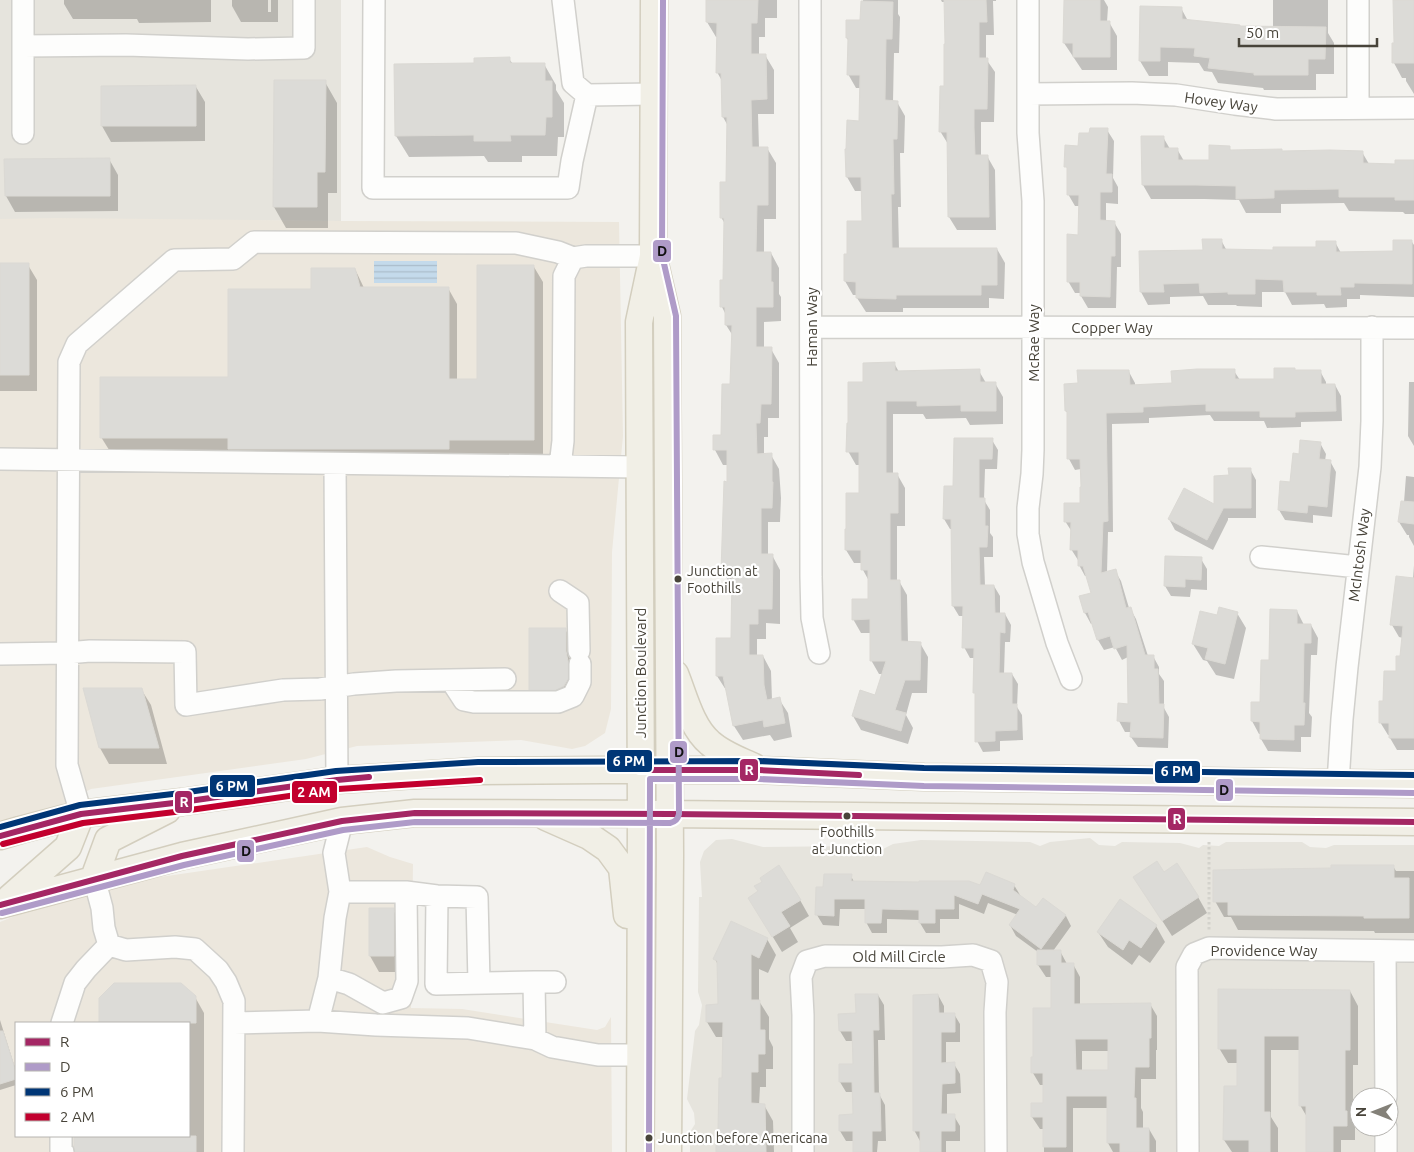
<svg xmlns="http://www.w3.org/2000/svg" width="1414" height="1152" font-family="Ubuntu,sans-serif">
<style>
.residential{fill:#e6e4dd;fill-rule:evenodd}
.commercial{fill:#ece7dd;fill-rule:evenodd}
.water{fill:url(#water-rules)}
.shadow{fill:#0003;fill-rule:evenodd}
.building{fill:#dcdbd7;stroke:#dbd9d4;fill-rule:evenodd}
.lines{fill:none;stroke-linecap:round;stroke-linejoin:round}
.minor-casing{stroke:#d1d0cc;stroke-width:24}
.major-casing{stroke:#d3cebe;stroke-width:29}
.path{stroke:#d3d2cc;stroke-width:3;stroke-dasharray:2.5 2.5;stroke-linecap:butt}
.minor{stroke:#fdfdfc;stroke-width:21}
.major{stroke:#f1efe6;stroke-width:26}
.bus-1-casing{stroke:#fff;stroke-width:10}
.bus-2-casing{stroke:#fff;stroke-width:10}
.bus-3-casing{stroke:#fff;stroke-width:10}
.bus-4-casing{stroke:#fff;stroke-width:10}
.bus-1{stroke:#a42764;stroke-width:6}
.bus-2{stroke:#af9bc8;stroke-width:6}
.bus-3{stroke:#003676;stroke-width:6}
.bus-4{stroke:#c2002e;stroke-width:6}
.bus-dot{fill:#48443a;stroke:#fff;stroke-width:2}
.labels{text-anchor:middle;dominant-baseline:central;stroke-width:4.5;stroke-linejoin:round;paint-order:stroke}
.bus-label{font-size:14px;fill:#48443a;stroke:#fff;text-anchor:start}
.street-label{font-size:15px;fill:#48443a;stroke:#fff}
.line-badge{stroke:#fff;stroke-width:2}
.badge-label{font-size:14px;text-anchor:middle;font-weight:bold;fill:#fff}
.pale-badge-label{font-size:14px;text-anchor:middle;font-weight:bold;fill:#111}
</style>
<defs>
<pattern id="water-rules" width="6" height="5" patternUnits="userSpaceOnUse" patternTransform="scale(1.25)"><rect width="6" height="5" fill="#c4daeb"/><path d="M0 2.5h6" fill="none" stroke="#aabcca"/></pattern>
</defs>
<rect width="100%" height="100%" fill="#f3f2ee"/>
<path class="residential" d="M0,0H341V221L0,219Z
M1090,838L1099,845L1115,846L1122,842L1180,843L1199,848L1203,845L1219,846L1226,842H1302L1310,847L1326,848L1334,845H1414V1152H690V1132L695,1124L694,1113L687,1099L695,1031L699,1025L702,1005L698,992L699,897H702L700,862L704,851L716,840L732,839L763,847L855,846L860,851L883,849L893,844L921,840L1030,842L1040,846L1050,842ZM1359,1097H1389V1127H1359Z"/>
<path class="commercial" d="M55,218L341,221L619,222L623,436L612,552L611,709L605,733L585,746L572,749L521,740L357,746L306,759L91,789L49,811L0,824V219Z
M367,847L390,857L413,864L411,1008L462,1009L597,1030L605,1027L611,1017L612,1152H0V922L40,906L119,883ZM16,1023H189V1136H16Z"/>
<path class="water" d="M374,261H437V283H374Z"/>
<path class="shadow" d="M64,0H211V22L139,23L137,19H73L64,4Z
M232,0H268V12H271V0H278V22H241L232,6Z
M707,0H777V18H765V37H759V55H765L774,70V114H758L759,148H767L776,163V219H764V253H771L779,268V294L781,297V321L764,322V348L771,349L779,363V418H768V437H764V455H771L779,469L781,498L780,522H768V555H772L780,570V624L766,623V639H757V656H763L771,671L772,700L779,699L788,713L792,737L774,741L770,735L743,740L734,726L727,690H726L717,676L732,639L733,586H731L723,571L729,483L728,465H723L715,450L722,436L731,385L733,336L726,325V315L722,307L724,281L725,224L721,217L728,183V126L723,117L722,81L717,72L718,37H716L707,22Z
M863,0H898V14L900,17L899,53H894L893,102H897L905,116L904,153H900L901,207H898L899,249H997L1005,263L1004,299L989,298V308H903V312H866L857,298V295H853L845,281L849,255L863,222L862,191H855L847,177L860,122L861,88H856L848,74L849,42L847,38L862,21Z
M941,0H996V1H993L994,35H986V59L995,72L994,122H981V156H987L995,170L996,230H957L949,217L948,144L940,131L945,88L946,2H942Z
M1065,0H1104L1108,7L1107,22H1109L1117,36V70H1082L1064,43Z
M1273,0H1328V33L1334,43V74H1316V90H1264L1263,88L1218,83L1212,72L1204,71L1199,63L1168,62V76H1149L1140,61L1181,8L1188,21L1240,26L1273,27Z
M1395,0H1414V94L1406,81V78H1402L1394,63L1395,45Z
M509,59L513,64H544L556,85V90L564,103V137H558L557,156H522V162H488L484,156L409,157L396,136L475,64Z
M325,82L337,103V193H328V228H286L274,207Z
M196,87L205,102V141L111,142L102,126Z
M1107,130L1114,141L1113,178L1118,187V204L1106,203V222H1114L1121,234V267H1117L1116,308H1088L1081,296V293H1075L1068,281L1079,236L1080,206H1075L1068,194L1069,172L1066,166L1079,147L1090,134Z
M1163,137L1170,149H1177L1184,161L1210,162L1229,147L1231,151L1362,152L1369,164L1396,165L1414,161V214H1405L1403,212L1349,211L1344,203L1281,204V213H1246L1239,200L1204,199H1151L1143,185Z
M109,159L118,175V211L15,212L6,196Z
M1221,240L1227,251L1274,252L1318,248L1335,242L1341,253L1394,252L1412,242L1414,245V297L1360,295V299H1347V307L1326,308L1324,304L1292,305L1285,292H1262V307L1237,306L1236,305H1208L1203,296L1170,297V304L1148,305L1141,292Z
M0,265H28L37,280V391H0Z
M534,267L543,282V456L111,453L101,437L229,378L312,290L355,269L364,288H448L457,304V380H478Z
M894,363L899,372L979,371L986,383H995L1003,397V424L970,425L966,418L926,419L923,414H893V474H897L905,488V526H897V581H899L907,595L908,643H920L928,657L927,693H912L906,715L913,728L908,744L861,730L853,716L876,696L883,674H879L871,660V633H861L853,619L870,600L869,581L863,570V563H854L846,550L860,494V465H856L848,451L864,383Z
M1234,371L1240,380H1275L1295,372L1320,371L1326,382V385H1335L1341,396L1342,421L1301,422V427L1267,428L1264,421H1214L1210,415L1149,418V423L1112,424L1113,532H1108L1107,573L1115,571L1121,581L1129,608H1130L1136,619L1148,656H1153L1159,667V674L1164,681V708L1169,717L1168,748L1138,747L1131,737L1132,732H1125L1119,721L1129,705L1128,657L1122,660L1115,647L1104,650L1098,640L1093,623L1091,624L1085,613L1080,597L1092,594L1088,576H1085L1079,565V560H1078L1071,549L1072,532L1065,521L1081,504V469L1075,470L1069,459L1068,414L1066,411L1079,384L1129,372L1135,383V386L1173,384Z
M1409,382H1414V446L1408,436Z
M992,440L998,450L997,469H985L984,500L990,510V533L993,537V557H984L985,586H994L1000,596V614H1005L1011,625L1010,642H1005L1004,674H1012L1018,684L1017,707L1022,715L1023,740L1000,741V751L983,752L977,741L976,695L974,692L975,658H970L964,647V616H959L953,606V529H950L944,519L945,487H954Z
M1320,443L1326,454L1325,461H1330L1336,472L1332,517L1313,515V523L1285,520L1279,510L1292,483Z
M1250,469L1256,480V518H1228V520L1213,550L1175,530L1169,519L1215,506L1230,476Z
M1406,476L1414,477V546L1409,537V535H1407L1399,522L1404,502Z
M1201,559L1207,569V590L1191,589L1190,597L1171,596L1165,586Z
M1414,565V750H1397L1390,738V735H1388L1380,722L1384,702L1397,672L1402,658L1403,638L1399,637L1392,625L1413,579Z
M1297,611L1304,625H1311L1318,638L1317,655H1311L1309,713L1312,717L1311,737H1301V752L1268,751L1261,739V734H1259L1252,721L1261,703L1270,661Z
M1237,613L1246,628L1234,679L1216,675L1207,661L1203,660L1193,644L1218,616Z
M565,629L574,645L576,695L539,705L530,689Z
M141,689L151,705L167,764H109L100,748Z
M1393,866L1396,871H1414V933H1375L1374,931L1238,930L1231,917H1224L1215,901L1332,870Z
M851,876L854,882L981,887L1014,885L1020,895V897L1036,909L1066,916L1071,926L1053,951H1060L1067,964H1073L1080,977V1005L1150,1004L1157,1016V1050H1156V1079H1141V1108L1143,1112V1129H1149L1156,1141V1152H1113L1108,1143V1108H1073V1152H1044V1129H1040L1032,1117L1044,1104V1085H1040L1033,1073L1052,1010V977H1046L1038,965V952L1016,936L1010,925L1018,915L988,903L984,914L959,904V919H940V933H926L920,923V920L887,919V933H872L866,922V909H840L839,926L823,925L817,915L825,888ZM1082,1051H1109V1071H1082Z
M1134,877L1198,897L1207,913L1172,936Z
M800,900L809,916L790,928L798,942L782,952L759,914Z
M1120,901L1156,926L1165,942L1150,963L1139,955L1132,965L1108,947L1098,932Z
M370,910H393L402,926L403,972H379L370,956Z
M767,939L776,955L768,973L759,969V1001L769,1017V1039L773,1047V1069H766V1087H760L759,1105H764L773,1121L774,1152H718L723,1079L724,1037H716L707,1022L719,1006L718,965L715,959Z
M1350,991L1358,1006V1065H1353V1124L1355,1127V1140H1341V1152H1307V1117L1300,1105V1050H1271V1117L1278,1128V1152H1232L1224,1140L1238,1087V1063H1228L1219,1048Z
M878,995L884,1005L885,1040H878L879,1094L885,1105L886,1141H878L877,1152H854V1141H846L840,1131L854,1116L853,1092H846L840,1082V1065H854V1041H846L840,1031Z
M938,995L944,1006V1014H954L960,1024V1042H946V1064H954L960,1074L961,1093L947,1094V1116H954L960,1126V1141H946V1152H922V1141H920L914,1130Z
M195,997L204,1013V1152H76L74,1136H189V1023H100V998Z
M0,1020L16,1071V1085L0,1090Z"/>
<path class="building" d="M706,0H758L757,23H751V54H766L767,99L751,100L752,147H768V205H757L756,252H771V282H773V307H756V347H772L771,404H761L760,423H756L757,454L772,453V482H773L772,508H761V554H773L772,609H758V624H749V655H763L764,685L767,700L780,697L785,723L764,727L763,720L733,726L723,676H716V638H731L732,571H721L724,481L727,482V450H713V435H721L722,384H730L732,325H725V307H720V280H723L724,218H720V182H726L727,117H722L721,73H716L717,23L706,22Z
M944,0H986L987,22H979V58H988L987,109H974V127L975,155H988L989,217H948L947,132H939L940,86H944V44H945Z
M1064,0H1100V21H1110V57H1073V43H1063Z
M1393,0H1414V63H1392V43H1394Z
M861,1L893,2L892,39H886L885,100L898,101L897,139H893L894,194H891L892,248H997V285H981V295H896V299L856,298V282L844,281V254H847V221H862L861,177H846L845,149H846L847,120L859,121L860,75H847L848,38H846V20H860Z
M1140,6L1182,7V19L1240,25V26L1326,27L1325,59H1308V75H1254V73L1208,68L1210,58L1194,56L1195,48L1160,47V61H1139Z
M510,57V63H545V81H552V117H546L545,135H510L511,141H474V135L395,136L394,64L474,63V58Z
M274,80H326L325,172H317V207H273Z
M196,85V126H101V86Z
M1090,128H1108L1106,174H1112V192H1100V220L1115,221V256H1111L1110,297L1080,296V282H1067V234L1078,235L1079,195H1067V167H1064L1065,145L1078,146L1079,133H1089Z
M1141,136H1164V148H1178V160H1209V145L1230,146V150L1282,149V151L1330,150L1363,151V163L1395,164V160H1414V200H1395V197H1339V189L1274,190V198L1236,199V186L1195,185H1142Z
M110,158V196H5L4,159Z
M1202,239H1222V249L1273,250V247H1316V241H1336V252L1393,251V240H1412V284L1354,283V287H1340L1341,295H1317V292H1284L1283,280L1255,279V294H1228V292L1200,293L1199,283L1163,284L1164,292H1140L1139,251L1203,250Z
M0,263H29V375H0Z
M477,265H534V440H449V449H228V438H100V377H228V289H311V268H355L360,287H449V379H477Z
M895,362V371L980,369V382H996V411H961V405L917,406V401H886V473H898V513H890V580H900L901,641L921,642L920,680H905L895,710L906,713L901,731L852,716L860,690L875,695L886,661H870V619L852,620V599H868V570H861V550H845V529H846V493H859V452H846L847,423H848V382H863V363Z
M1274,368H1295V370H1321V384H1335L1336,411L1295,412V417H1260V411H1206V404L1143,407V412L1106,413L1108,521L1103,522L1101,573L1116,569L1126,608L1131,607L1145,655H1154V669H1158L1159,704H1164L1163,738L1130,737L1131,722L1117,721L1118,703L1128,704L1127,645L1114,649L1110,636L1097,640L1088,612L1084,613L1079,596L1091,593L1083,566H1078V550H1070L1071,522H1064V503H1080V487H1081L1080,459H1067V411H1065L1064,384L1078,383L1077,370H1129L1130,385L1172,383L1171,371L1197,369H1235V379H1274Z
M954,438H993L992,459H979V498H985V526H988L987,547H979L980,585H994L995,613H1005V633L1000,632L999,673H1012V704H1017V730L995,731V741L975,742V693H973L974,648H962L963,606H952L951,519H943L944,486H953Z
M1300,440L1321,442L1319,459L1331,460L1327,507L1308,505L1307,513L1278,510L1280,481L1290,482L1293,453L1299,454Z
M1228,468H1251V508H1223V509L1207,540L1168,519L1184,488L1214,504V476L1229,475Z
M1401,501L1414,502V524L1398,522Z
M1165,556L1202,557L1201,580L1185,579V587L1164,586Z
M1396,576L1414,578V738H1389V723H1379V701H1383L1384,671H1396V656H1400L1403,626L1390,625Z
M1219,607L1238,612L1225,664L1205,659L1208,648L1192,644L1200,611L1217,615Z
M1270,609L1297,610V624H1311V643H1304L1303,703H1305L1304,725H1294V740L1260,739V722L1251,721V702H1260L1261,660H1269Z
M529,628H566V651L568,661V679L564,686L556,690H529Z
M83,688H142L159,748H99Z
M1157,861L1164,872L1177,863L1199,897L1162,921L1133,877Z
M779,865L801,900L781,912L790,926L772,937L748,898L758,891L754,886L762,882L760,878Z
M1331,865H1394V878H1409V918H1364V916L1228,915V902H1213V870L1331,868Z
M986,872L1015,884L1013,890L1036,907L1043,898L1066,915L1041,949L1009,925L1020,909L982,894L978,904L954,895V909H935V923H919V910L882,909L881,923H865V899H834V916L815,915L816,887H823L824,874H852L851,881L919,882V881H969L980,885Z
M1120,899L1157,925L1141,948L1129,940L1123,950L1097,932Z
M369,908H394V956H369Z
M731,921L768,938L759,958L751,954V1000H760V1030H765V1054H758V1072H751V1103L765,1104L766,1152H716V1130H718L719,1078H722L723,1022H706V1005L718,1004L717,961L713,959Z
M1037,950H1061V963H1074V1004L1151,1003V1038H1149V1067H1135L1134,1098H1136V1128H1149V1152H1120V1143H1107V1096H1066V1147H1043V1117H1031V1103H1043V1073H1031V1057H1033V1008H1051V965H1037ZM1075,1039H1108V1070H1076Z
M114,983H181L196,996V1023H99V998Z
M1218,989L1350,990V1050H1345V1111H1347V1126H1333V1152H1306V1106H1299V1036H1264V1112H1270V1152H1249V1140H1223L1224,1086H1237V1049H1218Z
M855,994H878L879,1030H873L874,1093H880L881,1131H872V1152H853V1131H839V1115L853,1114L852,1082H839V1064H853L852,1031H839L838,1014L856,1013Z
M938,994L939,1013H955V1032H941V1063L955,1062V1083L942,1084L941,1114H955V1131H941V1152H920V1131H913V995Z
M0,1031H3L16,1072V1079L0,1084Z
M74,1136H196V1152H75L74,1146Z"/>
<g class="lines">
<g class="minor-casing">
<path id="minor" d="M23,0V133
M374,0L373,188H568L572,161L587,95
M563,0L573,83L587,95L654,94
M810,0L811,577L812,618L819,653
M1028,0V133L1033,201V450L1032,474L1028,508V534L1033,562L1057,643L1071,679
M1358,0V108
M23,46L126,45L248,49L304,48V0
M1028,94L1132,93L1176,95L1235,104L1276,109L1414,108
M811,327L1414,328
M0,459L639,467
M335,464L337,780
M560,466L563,441L564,276L573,258L586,256H653
M1261,557L1358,567
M560,591L578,603L579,651
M0,654L67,653L90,651L185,652L186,705L283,690L320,689L354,684L396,681L505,679
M451,680L464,700L474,702H558L573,696L580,682V664
M1338,783L1342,719L1347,667L1370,467L1372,421V327
M81,814L67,765L69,362L77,344L174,260L233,259L254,242L516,243L558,252L573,258
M94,878L102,908L104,928L109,945L126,950L175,947L195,949L218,970L226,982L234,1001L233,1152
M406,892L437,896L477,897L479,983
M437,896L436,984L534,982
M1385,951L1386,1097
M329,978L349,984L383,1003L401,998L407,981L406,892H340
M318,1021L329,978L335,918L340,892L334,853L342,821
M62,1023L75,983L86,969L109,945
M234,1023L318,1021L376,1025L468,1028L535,1039L552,1047L598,1055H640
M535,1039L534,982H555
M1386,1127V1152
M61,1136V1150L63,1152
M803,1152V1015L801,977L807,961L825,956L942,957L973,955L991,961L997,982L995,1012L996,1152
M1188,1152L1187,967L1194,954L1209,948L1414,951"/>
</g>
<g class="major-casing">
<path id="major" d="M655,264L667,316L670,855L668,1152
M675,674C684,696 691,727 710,743C722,754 739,760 754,767
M546,817L589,836L608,849L622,868L627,915
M0,836L20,830L81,814L182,802L337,780L479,771L602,770H759L924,777L1414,784
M94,878L108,840L167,810
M10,898L68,847L81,814
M0,905L182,856L342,821L415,813L670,814L1414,822
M640,1152L641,814L639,322L653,256L654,0"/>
</g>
<path class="path" d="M1209,842V930"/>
<use href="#minor" class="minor"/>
<use href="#major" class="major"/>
<g class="bus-1-casing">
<path id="bus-1" d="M639,770H759L859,775
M0,836L81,814L182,802L337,780L369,777
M0,905L182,856L342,821L415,813L670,814L1414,822"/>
</g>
<g class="bus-2-casing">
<path id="bus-2" d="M2,913L184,865L343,830L415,822L670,823C675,822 678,819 679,814L676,316L662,255L663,0
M649,1152L650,779H759L924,786L1414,793"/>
</g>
<g class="bus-3-casing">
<path id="bus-3" d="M0,827L80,805L181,793L336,771L478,762L759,761L924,768L1414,775"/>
</g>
<g class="bus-4-casing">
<path id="bus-4" d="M3,844L83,823L183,811L338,789L480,780"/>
</g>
<use href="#bus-1" class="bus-1"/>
<use href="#bus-2" class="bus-2"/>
<use href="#bus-3" class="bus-3"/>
<use href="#bus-4" class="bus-4"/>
</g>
<g class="bus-dot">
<circle cx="678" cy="579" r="4.5"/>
<circle cx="847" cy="816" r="4.5"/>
<circle cx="649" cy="1138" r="4.5"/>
</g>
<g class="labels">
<g class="bus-label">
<text x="687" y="571">Junction at<tspan x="687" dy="17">Foothills</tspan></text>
<text x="847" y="832" text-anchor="middle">Foothills<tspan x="847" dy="17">at Junction</tspan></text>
<text x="658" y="1138">Junction before Americana</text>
</g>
<g class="street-label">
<text transform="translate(1221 102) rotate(8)">Hovey Way</text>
<text transform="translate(811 327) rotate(-90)">Haman Way</text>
<text x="1112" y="327">Copper Way</text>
<text transform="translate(1033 343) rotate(-90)">McRae Way</text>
<text transform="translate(1359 555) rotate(-83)">McIntosh Way</text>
<text transform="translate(640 673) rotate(-90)">Junction Boulevard</text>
<text x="1264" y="950">Providence Way</text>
<text x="899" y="956">Old Mill Circle</text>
</g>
</g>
<g class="line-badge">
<rect x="652" y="239" width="20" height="24" rx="5" fill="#af9bc8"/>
<rect x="669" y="740" width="19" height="24" rx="5" fill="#af9bc8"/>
<rect x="606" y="749" width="47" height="24" rx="5" fill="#003676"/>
<rect x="739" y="758" width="20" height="24" rx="5" fill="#a42764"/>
<rect x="1154" y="760" width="47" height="24" rx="5" fill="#003676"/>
<rect x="209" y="774" width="47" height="24" rx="5" fill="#003676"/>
<rect x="1215" y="778" width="19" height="24" rx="5" fill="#af9bc8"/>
<rect x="291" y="780" width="47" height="24" rx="5" fill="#c2002e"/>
<rect x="174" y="790" width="19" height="24" rx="5" fill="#a42764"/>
<rect x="1167" y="807" width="19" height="24" rx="5" fill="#a42764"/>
<rect x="236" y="839" width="19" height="24" rx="5" fill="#af9bc8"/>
</g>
<g class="badge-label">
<text x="629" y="766">6 PM</text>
<text x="749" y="775">R</text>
<text x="1177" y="776">6 PM</text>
<text x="232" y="791">6 PM</text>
<text x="314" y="797">2 AM</text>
<text x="184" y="807">R</text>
<text x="1177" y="824">R</text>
</g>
<g class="pale-badge-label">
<text x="662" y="256">D</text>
<text x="679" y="757">D</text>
<text x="1224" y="795">D</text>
<text x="246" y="856">D</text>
</g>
<rect x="15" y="1022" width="175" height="115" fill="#ffffff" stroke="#b6b4b0"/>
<rect x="25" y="1038" width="25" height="8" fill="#a42764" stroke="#b6b4b0"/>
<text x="60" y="1047" font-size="15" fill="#48443a">R</text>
<rect x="25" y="1063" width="25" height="8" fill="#af9bc8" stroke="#b6b4b0"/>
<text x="60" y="1072" font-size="15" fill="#48443a">D</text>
<rect x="25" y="1088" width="25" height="8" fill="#003676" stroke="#b6b4b0"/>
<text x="60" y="1097" font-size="15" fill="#48443a">6 PM</text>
<rect x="25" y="1113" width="25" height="8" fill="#c2002e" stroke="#b6b4b0"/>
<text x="60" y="1122" font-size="15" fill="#48443a">2 AM</text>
<g transform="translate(1374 1112) rotate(270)"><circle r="24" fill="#ffffff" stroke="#b6b4b0"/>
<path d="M0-4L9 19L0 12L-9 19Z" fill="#848179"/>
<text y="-8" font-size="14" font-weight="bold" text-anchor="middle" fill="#48443a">N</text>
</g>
<path d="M1239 38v8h138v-8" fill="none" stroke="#48443a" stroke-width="2.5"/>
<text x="1246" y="38" font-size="15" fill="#48443a" stroke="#ffffff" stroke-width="4" paint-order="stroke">50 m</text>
</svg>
